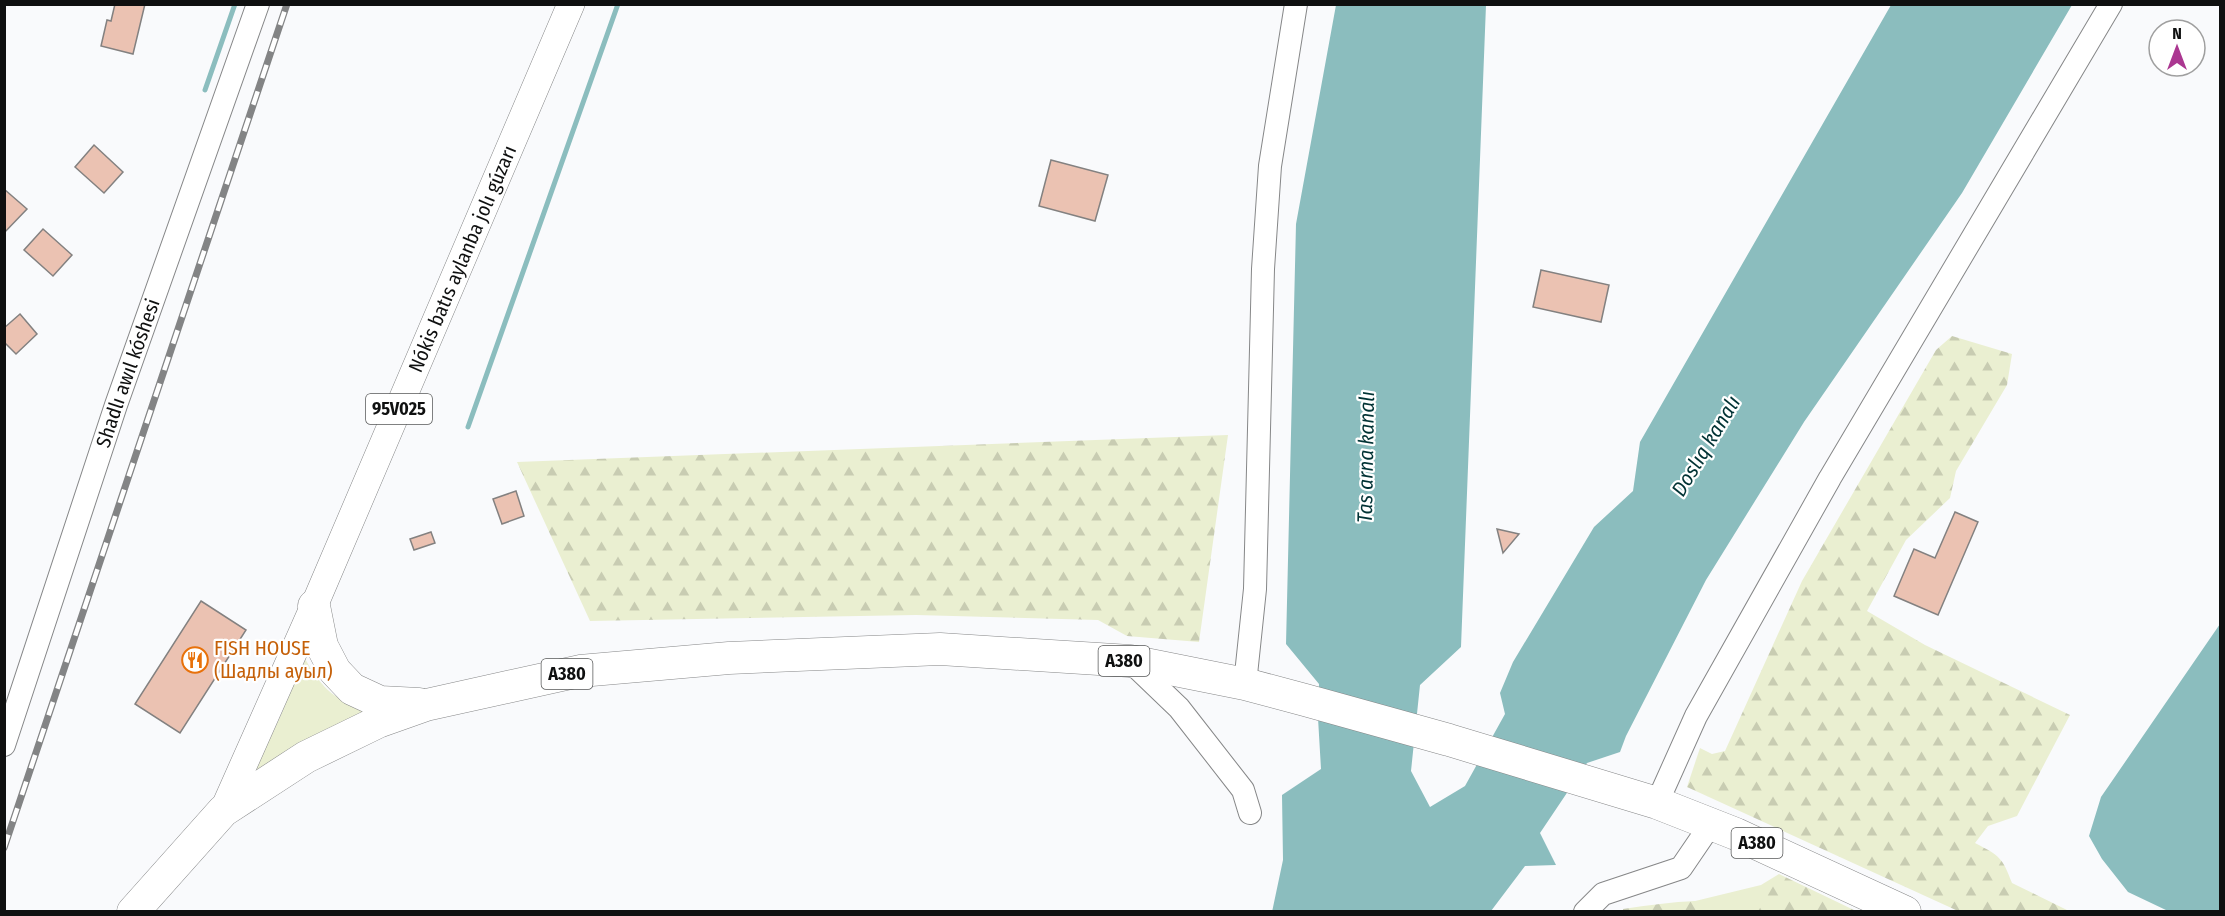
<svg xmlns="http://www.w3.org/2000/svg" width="2225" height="916" font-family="'Fira Sans Condensed',sans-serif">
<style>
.green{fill:#eaefd1}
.forest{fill:url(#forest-firs)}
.water{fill:#8bbdbe}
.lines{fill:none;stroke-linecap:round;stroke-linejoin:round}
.stream{stroke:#8bbdbe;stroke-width:5}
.building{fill:#ebc2b2;stroke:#838180;stroke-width:1.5}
.minor-casing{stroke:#868788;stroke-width:24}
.major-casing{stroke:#868788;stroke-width:28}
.highway-casing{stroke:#868788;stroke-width:33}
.minor{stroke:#fff;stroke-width:22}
.major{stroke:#fff;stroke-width:27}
.highway{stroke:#fff;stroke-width:32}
.rail-casing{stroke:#838485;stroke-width:7}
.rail{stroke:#fff;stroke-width:4.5;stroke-dasharray:14;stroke-linecap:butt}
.labels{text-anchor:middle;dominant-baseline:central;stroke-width:4.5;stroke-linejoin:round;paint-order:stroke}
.shield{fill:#fff;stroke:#575858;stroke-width:1.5}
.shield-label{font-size:18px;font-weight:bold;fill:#0f1010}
.street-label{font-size:20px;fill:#0f1010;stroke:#fff}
.food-label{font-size:20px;fill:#c56008;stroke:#fff;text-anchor:start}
.water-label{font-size:21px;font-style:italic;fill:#003234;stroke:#fff}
</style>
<defs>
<pattern id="forest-firs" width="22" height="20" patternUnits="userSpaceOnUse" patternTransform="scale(1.5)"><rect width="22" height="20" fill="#eaefd1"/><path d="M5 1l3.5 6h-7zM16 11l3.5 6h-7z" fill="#c8ccb2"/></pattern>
</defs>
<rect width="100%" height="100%" fill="#f9fafc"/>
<path class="green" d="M304,657C323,691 336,701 372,712L248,784L280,717Z
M1761,885L1814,911L1650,912Z"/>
<path class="forest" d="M1952,336L2012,354L2007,385L1956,471L1950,498L1906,540L1867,611L1925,645L2070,715L2017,816L1988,826L1975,843C2000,856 2002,857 2012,883L2069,911H1958L1687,787L1700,748L1712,754L1725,751L1802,581L1936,350Z
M1228,435L1199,642L1127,636L1098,620L916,615L590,621L517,462Z
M1779,874L1856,911H1758L1762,905L1761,885Z
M1696,901L1708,911H1623V909C1648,905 1672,902 1696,901Z"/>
<path class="water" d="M1336,5H1486L1461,647L1420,685L1411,771L1430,807L1465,786L1505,714L1500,693L1513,662L1594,527L1633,491L1640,442L1891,5H2072L1962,193L1804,422L1706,580L1626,736L1620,752L1587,763L1540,833L1556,865L1525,866L1491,911L1272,912L1283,860L1282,795L1321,769L1318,718L1319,684L1286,644L1296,224Z
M2220,624V911H2168L2128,892L2102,859L2089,836L2101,797Z"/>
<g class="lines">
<path class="stream" d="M205,90L235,4
M468,427L618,4"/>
</g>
<path class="building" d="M115,4H145L133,54L101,46L107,20L111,21Z
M94,145L123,172L104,193L75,167Z
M1051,160L1108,175L1095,221L1039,206Z
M4,189L27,209L4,233Z
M43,229L72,255L53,276L24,250Z
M1541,270L1609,285L1601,322L1533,307Z
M20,314L37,334L16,354L4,342V328Z
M516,491L524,516L502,524L493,499Z
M1955,512L1978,522L1938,615L1894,596L1914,549L1935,558Z
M1497,529L1519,534L1503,553Z
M431,532L435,543L414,550L410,539Z
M201,601L246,630L180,733L135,704Z"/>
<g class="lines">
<g class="minor-casing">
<g id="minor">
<path d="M1130,661L1179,708L1243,790L1250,813"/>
<path d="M1245,684L1255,589L1263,269L1270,166L1296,4"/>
<path id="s1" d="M4,745L116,405L258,4"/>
<path d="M1657,803L1696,716L1830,478L2111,4"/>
<path d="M1585,912L1603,894L1681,868L1711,824"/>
</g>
</g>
<g class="major-casing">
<g id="major">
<path id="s2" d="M223,811L314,606L571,4"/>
</g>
</g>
<g class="highway-casing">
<path id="highway" d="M314,606L322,646L335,671L352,689L380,702L419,704
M133,912L223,811L306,757L378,722L426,705L580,671L729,658L940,649L1130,661L1245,684L1305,700L1449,740L1657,803L1736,834L1905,912"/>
</g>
<use href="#minor" class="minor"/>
<use href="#major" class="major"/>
<use href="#highway" class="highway"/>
<g class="rail-casing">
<path id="rail" d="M4,848L287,4"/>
</g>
<use href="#rail" class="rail"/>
</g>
<defs>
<g id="restaurant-ring" transform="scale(1.35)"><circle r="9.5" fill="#fff" stroke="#e8710a" stroke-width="1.5"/><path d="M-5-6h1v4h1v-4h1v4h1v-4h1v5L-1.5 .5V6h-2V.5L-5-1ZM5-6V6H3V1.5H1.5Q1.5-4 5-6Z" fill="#e8710a"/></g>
</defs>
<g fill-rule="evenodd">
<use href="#restaurant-ring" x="195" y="660"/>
</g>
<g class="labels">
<g class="shield">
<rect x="366" y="394" width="66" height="30" rx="4.5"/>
<rect x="1098.5" y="646" width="51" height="30" rx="4.5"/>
<rect x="541.5" y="659" width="51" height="30" rx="4.5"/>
<rect x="1731.5" y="828" width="51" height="30" rx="4.5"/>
</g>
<g class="shield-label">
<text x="399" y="409">95V025</text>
<text x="1124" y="661">A380</text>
<text x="567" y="674">A380</text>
<text x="1757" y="843">A380</text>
</g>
<g class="street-label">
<text stroke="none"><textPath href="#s2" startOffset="602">Nókis batıs aylanba jolı gúzarı</textPath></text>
<text stroke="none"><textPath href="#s1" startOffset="392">Shadlı awıl kóshesi</textPath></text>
</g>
<g class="food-label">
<text x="214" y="648">FISH HOUSE<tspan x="214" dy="23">(Шадлы ауыл)</tspan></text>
</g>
<g class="water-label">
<text transform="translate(1706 446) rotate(-59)">Doslıq kanalı</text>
<text transform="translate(1366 457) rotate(-89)">Tas arna kanalı</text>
</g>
</g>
<rect width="2225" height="916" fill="none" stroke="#0f1010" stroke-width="12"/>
<g transform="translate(2177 48)"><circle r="28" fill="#ffffff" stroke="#9f9f9f" stroke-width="1.5"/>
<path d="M0-4.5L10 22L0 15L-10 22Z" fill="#ab3791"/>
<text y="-9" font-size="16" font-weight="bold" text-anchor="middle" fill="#0f1010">N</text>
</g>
</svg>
